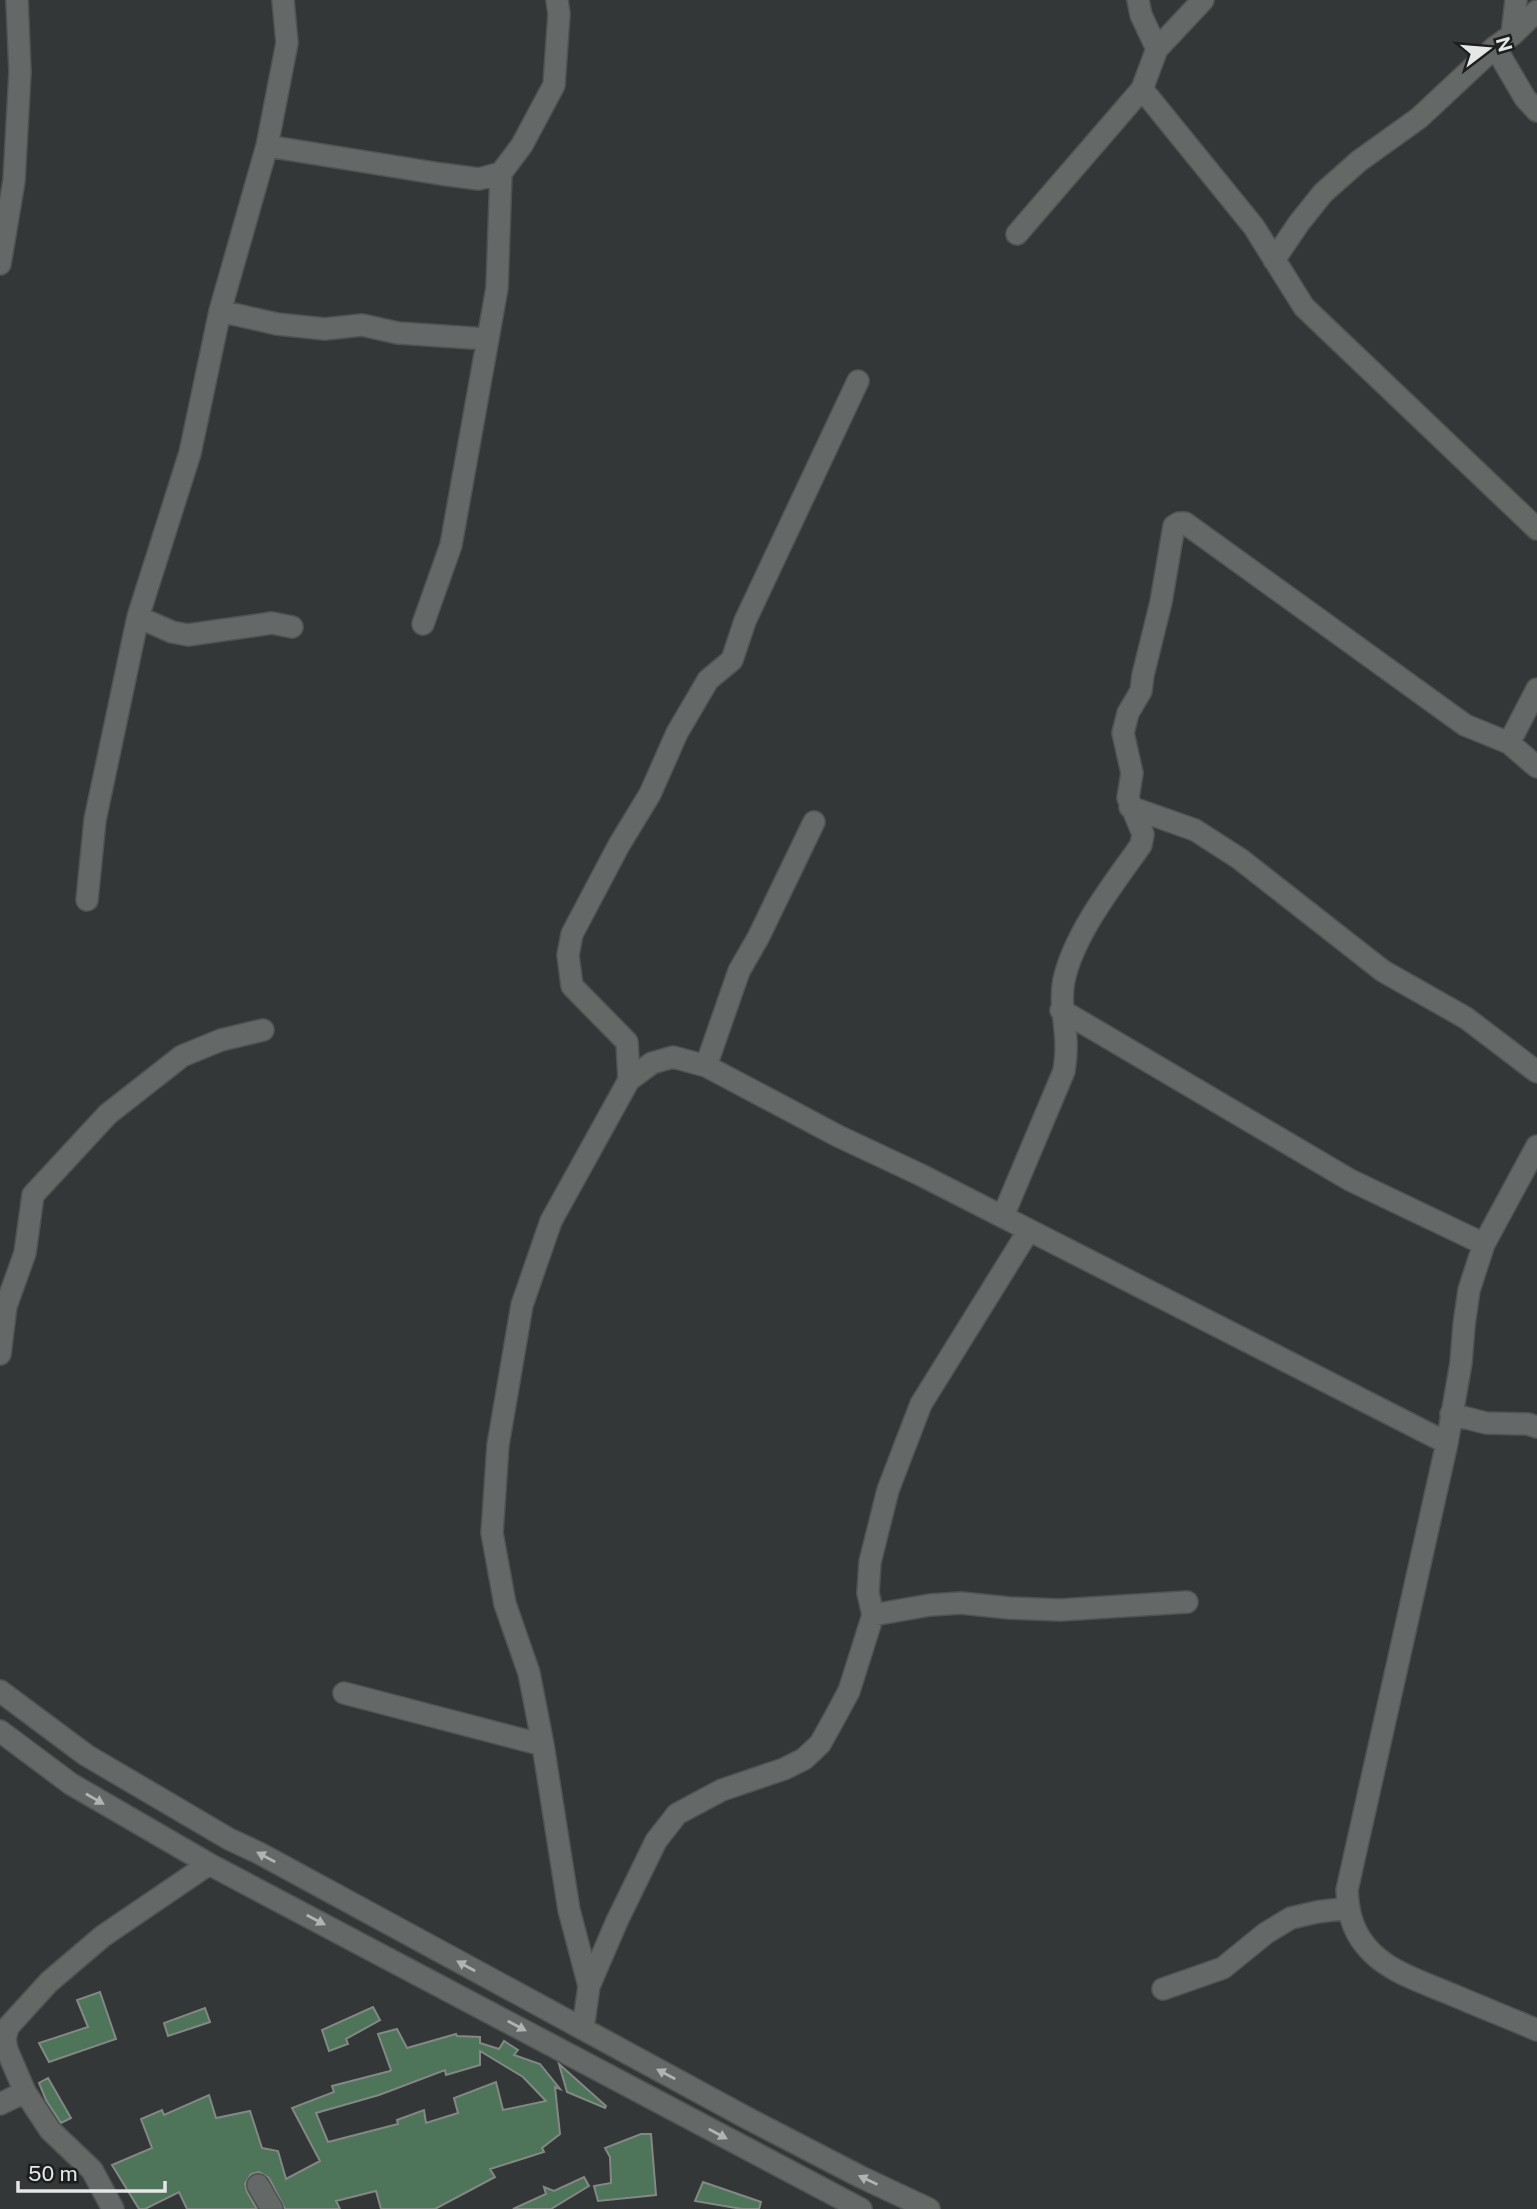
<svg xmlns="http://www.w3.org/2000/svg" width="1537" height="2209" font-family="'Public Sans',sans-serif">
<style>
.building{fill:#4e745a;stroke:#848885;stroke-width:2;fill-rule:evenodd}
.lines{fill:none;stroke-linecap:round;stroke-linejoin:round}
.minor-casing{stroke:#505352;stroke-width:24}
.minor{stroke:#646867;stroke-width:21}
.oneway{fill:#b1b4b4}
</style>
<rect width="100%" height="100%" fill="#343737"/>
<path class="building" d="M100,1992L116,2039L49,2062L39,2043L88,2027L77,2000Z
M373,2007L380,2020L346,2039L348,2044L329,2051L322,2030Z
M205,2008L210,2022L168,2036L164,2023Z
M397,2029L407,2048L456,2034L457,2036L480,2037V2043L499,2049L504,2041L518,2050L514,2055L540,2064L560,2089L555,2087L560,2134L542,2148L544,2152L490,2169L495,2177L435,2209H381L376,2191L336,2201L340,2209H285L269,2178L259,2172L251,2174L245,2184L247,2192L257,2209H187L179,2192L145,2209H139L112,2165L152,2148L141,2119L162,2110L164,2115L209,2095L216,2118L250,2111L262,2148L278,2151L286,2179L320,2161L292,2108L334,2092L332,2086L390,2071L391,2070L378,2034ZM480,2051L523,2077L546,2101L503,2110L496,2082L454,2098L458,2113L426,2123L424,2110L397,2120L398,2124L328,2142L316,2113L379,2095L445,2070L446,2075L480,2065Z
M559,2064L606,2106L605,2108L567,2092Z
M48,2078L71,2118L61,2123L46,2100L39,2083Z
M641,2134H651L656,2195L598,2201L594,2186L611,2183L610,2157L605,2148Z
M584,2177L589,2186L551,2209H513L546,2194L544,2187L554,2191Z
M703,2182L761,2202L759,2209H742L695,2201Z"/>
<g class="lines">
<g class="minor-casing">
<path id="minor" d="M1138,0L1141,15L1157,49
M1203,0L1157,49L1142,89L1254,227L1304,307L1537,529
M1537,11L1512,35L1495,47L1525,98L1537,111
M1512,35L1516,0
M267,146L441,174L479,179L501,173L522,145L554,85L559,14L557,0
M1017,234L1142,89
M1274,260L1299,223L1323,193L1359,161L1419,118L1495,47
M0,264L14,181L20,72L17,0
M220,311L277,324L325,329L362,325L398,333L487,339
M138,617L172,632L188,635L272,623L292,627
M423,624L451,545L497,288L501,173
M1537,689L1509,743L1537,767
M1130,807L1195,830L1240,859L1383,971L1466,1018L1537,1072
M87,900L95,820L138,617L190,453L220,311L267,146L287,43L283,0
M1061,1010L1350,1180L1484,1244
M706,1066L739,971L758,938L814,822
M629,1080L627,1042L572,986L568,955L572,934L619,845L650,794L677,733L708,680L732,660L745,621L858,381
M1537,1146L1484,1244L1469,1290L1464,1325L1461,1363L1447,1443L1347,1890C1348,1911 1352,1929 1365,1945C1386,1972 1423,1982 1453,1995C1481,2007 1509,2018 1537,2030
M1003,1216L1064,1071C1065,1064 1066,1057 1066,1050C1067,1026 1059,1004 1064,980C1074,934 1114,883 1141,845L1143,834L1128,798L1132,773L1123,733L1128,713L1141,691L1143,675L1161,602L1174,526L1179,523H1185L1465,725L1509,743
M0,1354L6,1306L25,1253L33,1195L108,1114L182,1056L221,1040L263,1030
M1451,1414L1486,1423L1528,1424L1537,1427
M873,1615L930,1605L961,1603L1009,1608L1060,1610L1187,1602
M0,1691L86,1755L229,1839L259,1853L747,2118L861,2177L929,2209
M344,1693L543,1745
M0,1731L71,1784L209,1864L861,2209
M589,1986L569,1910L543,1745L529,1673L505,1604L492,1533L498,1445L522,1305L551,1221L629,1080L652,1063L673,1057L706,1066L838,1136L921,1175L1447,1443
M1163,1989L1223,1968L1266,1933L1291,1918L1317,1912L1348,1908
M583,2029L589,1986L617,1921L656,1841L677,1814L722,1790L784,1769L804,1759L820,1744L834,1719L849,1691L873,1615L868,1593L870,1562L888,1490L921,1404L1029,1230
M0,2104L25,2092
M258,2185L272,2209
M113,2209L92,2170L50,2130L25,2092L7,2050L5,2039L8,2027L49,1982L103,1936L209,1864"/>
</g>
<use href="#minor" class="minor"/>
</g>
<defs><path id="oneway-solid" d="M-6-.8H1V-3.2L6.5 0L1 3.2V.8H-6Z" transform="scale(1.75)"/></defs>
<g class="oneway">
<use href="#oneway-solid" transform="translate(95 1799) rotate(30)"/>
<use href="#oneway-solid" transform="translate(266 1857) rotate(-152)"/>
<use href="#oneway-solid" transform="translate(316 1920) rotate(28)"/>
<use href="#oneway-solid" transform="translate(466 1966) rotate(-151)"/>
<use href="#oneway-solid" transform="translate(517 2026) rotate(28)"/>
<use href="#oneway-solid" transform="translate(666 2074) rotate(-152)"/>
<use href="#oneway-solid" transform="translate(718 2134) rotate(28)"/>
<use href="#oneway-solid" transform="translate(868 2180) rotate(-155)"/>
</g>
<g transform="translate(1488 49) rotate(74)" stroke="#1d1e1e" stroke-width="5" paint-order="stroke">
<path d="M0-5L12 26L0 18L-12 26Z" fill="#e5e7e7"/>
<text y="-10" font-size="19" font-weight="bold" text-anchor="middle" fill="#e5e7e7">N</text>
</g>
<path d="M18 2181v10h147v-10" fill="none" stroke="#e5e7e7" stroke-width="3.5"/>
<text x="28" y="2181" font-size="21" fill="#e5e7e7" stroke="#1d1e1e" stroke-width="5" paint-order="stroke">50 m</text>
</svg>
